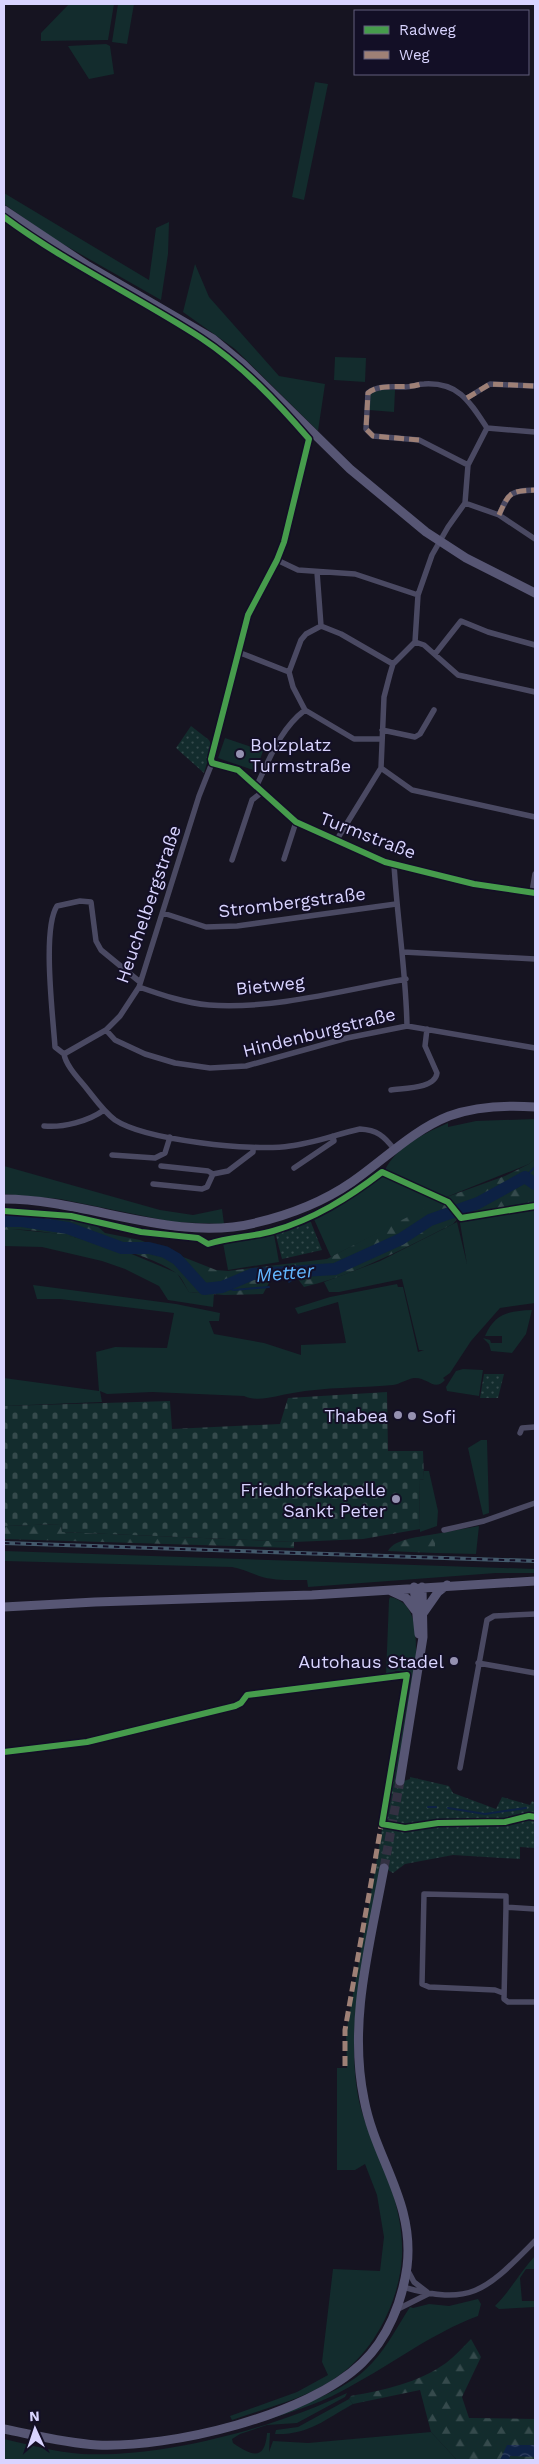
<svg xmlns="http://www.w3.org/2000/svg" width="539" height="2464" font-family="'Work Sans',sans-serif">
<style>
.green{fill:#132c2d}
.forest{fill:url(#forest-firs)}
.cemetery{fill:url(#cemetery-stones)}
.park{fill:url(#park-dots)}
.water{fill:url(#water-waves)}
.lines{fill:none;stroke-linecap:round;stroke-linejoin:round}
.stream{stroke:#0d2144;stroke-width:2}
.river{stroke:#0d2144;stroke-width:12}
.secondary-tunnel{stroke:#333142;stroke-width:9;stroke-dasharray:9 4.5;stroke-linecap:butt}
.street{stroke:#4a4962;stroke-width:5.5}
.secondary{stroke:#575674;stroke-width:9}
.rail-casing{stroke:#43596b;stroke-width:4}
.rail{stroke:#130f26;stroke-width:2;stroke-dasharray:5.5;stroke-linecap:butt}
.quiet{stroke:#9e8076;stroke-width:5;stroke-dasharray:10 5;stroke-linecap:butt}
.cycleway-casing{stroke:#130f26;stroke-width:9}
.cycleway{stroke:#469c4c;stroke-width:6}
.poi-dot{fill:#9591b1;stroke:#130f26;stroke-width:2}
.labels{text-anchor:middle;dominant-baseline:central;stroke-width:4;stroke-linejoin:round;paint-order:stroke}
.poi-label{font-size:18px;fill:#d9d4ff;stroke:#130f26;text-anchor:end}
.street-label{font-size:18px;fill:#d9d4ff;stroke:#130f26}
.water-label{font-size:19px;font-style:italic;fill:#62b6ff;stroke:#130f26}
</style>
<defs>
<pattern id="forest-firs" width="22" height="20" patternUnits="userSpaceOnUse" patternTransform="scale(1.25)"><rect width="22" height="20" fill="#132c2d"/><path d="M5 1l3.5 6h-7zM16 11l3.5 6h-7z" fill="#354a4c"/></pattern>
<pattern id="cemetery-stones" width="16" height="16" patternUnits="userSpaceOnUse" patternTransform="scale(1.25)"><rect width="16" height="16" fill="#132c2d"/><path d="M2 7V4a2 2 0 0 1 4 0v3zM10 15v-3a2 2 0 0 1 4 0v3z" fill="#354a4c"/></pattern>
<pattern id="park-dots" width="8" height="8" patternUnits="userSpaceOnUse" patternTransform="scale(1.25)"><rect width="8" height="8" fill="#132c2d"/><path d="M2 2h.1M6 6h.1" fill="none" stroke="#354a4c" stroke-width="1.8" stroke-linecap="round"/></pattern>
<pattern id="water-waves" width="16" height="10" patternUnits="userSpaceOnUse" patternTransform="scale(1.25)"><rect width="16" height="10" fill="#0d2144"/><path d="M0 5q4-4 8 0t8 0" fill="none" stroke="#304060"/></pattern>
</defs>
<rect width="100%" height="100%" fill="#161421"/>
<path class="green" d="M69,4H114L108,40L41,41V33Z
M118,4H134L127,44L112,42Z
M106,44L110,46L114,74L89,79L68,46Z
M315,82L328,84L304,200L292,197Z
M4,193L149,280L156,228L169,222L168,254L161,300L54,239L4,204Z
M195,264L209,297L279,376L325,384L318,431L235,349L183,312Z
M335,357L366,358L365,382L334,380Z
M376,389L395,390L394,412L369,410V396Z
M225,738L263,751L256,771L218,758Z
M535,1119V1159L529,1164L444,1198L385,1170C396,1147 425,1133 448,1123V1127L476,1121Z
M4,1166L160,1210L193,1215L222,1209L224,1224L173,1222L60,1199L4,1194Z
M383,1174L441,1201L331,1257L313,1217L335,1207Z
M535,1208V1303L500,1308L471,1341L450,1373L443,1378L445,1380C434,1392 428,1377 414,1378C407,1379 400,1384 393,1385C360,1388 325,1387 293,1393C277,1395 260,1403 244,1396L152,1392L107,1394L100,1391L102,1402L4,1406V1378L99,1391L96,1352L115,1347L167,1348L174,1313L60,1299H37L33,1285L176,1304L220,1313L219,1321H209L214,1334L264,1343L301,1355V1345L346,1343L338,1302L298,1314L295,1308L330,1297L397,1284L398,1287H403L418,1352L424,1350H419L402,1279L339,1292H329L324,1282L380,1261L457,1222L467,1264L460,1223L462,1219Z
M11,1229L61,1234L115,1247L177,1273L189,1292L214,1294L213,1307L168,1300L159,1286L125,1269L102,1261L42,1247L4,1246V1230Z
M274,1234L279,1262L228,1270L223,1243Z
M532,1310L526,1334L512,1353L491,1351L489,1344L483,1338L490,1340L491,1343H502V1336H485C495,1313 509,1311 532,1310Z
M463,1369L483,1370L479,1396L447,1391L446,1387L456,1371Z
M481,1440H487L489,1513L483,1515L468,1448Z
M424,1471H429L438,1511L437,1526L420,1532L419,1480L424,1479Z
M479,1526L476,1554L435,1553V1534Z
M4,1551L535,1569V1573H496L308,1587L307,1580C292,1580 274,1581 259,1576C249,1572 242,1569 232,1567L4,1561Z
M390,1597C418,1602 416,1636 416,1659L397,1780L391,1777L410,1671H396L386,1675L389,1600Z
M381,1869C368,1941 346,2016 357,2090C362,2127 384,2158 393,2194C399,2214 403,2236 402,2257C399,2303 373,2354 334,2379C304,2399 266,2408 232,2420L230,2416L297,2392L328,2375L322,2362L333,2269L380,2271L384,2237L377,2195L365,2164L355,2170H337V2068H347L346,2033L375,1870Z
M535,2256V2269H526L520,2278L522,2301H535V2307L499,2309L495,2306C510,2291 520,2272 535,2256Z
M478,2299L481,2304L478,2316C432,2333 394,2363 351,2386C326,2401 298,2410 270,2419L269,2417C300,2405 340,2393 365,2370C385,2352 396,2328 410,2307L413,2308L429,2304L449,2306Z
M347,2393L345,2397L297,2423L267,2425L240,2434L232,2439L233,2443C252,2456 265,2461 267,2433H270L269,2452L273,2441L308,2443L431,2432L457,2460H4V2439C29,2445 56,2452 82,2454C162,2458 275,2428 347,2393Z
M349,2399L353,2404C324,2420 309,2435 275,2434L276,2430L298,2427Z"/>
<path class="forest" d="M535,1159V1202L461,1214L453,1224C404,1248 357,1274 304,1287L294,1274L271,1279L263,1294L224,1295L189,1292C185,1286 182,1277 176,1273C149,1251 39,1225 4,1230V1212L64,1217L97,1226L105,1233L140,1240L216,1270L228,1271L327,1259L444,1198L505,1176L529,1164Z
M61,1524L62,1532L294,1542V1548L4,1539V1526Z
M435,1534V1553L388,1551C395,1538 421,1537 435,1534Z
M471,2339L481,2357L462,2397L469,2418L535,2419V2460H457L431,2432L420,2390L353,2404L349,2399L351,2396C384,2390 418,2383 446,2363C455,2356 463,2347 471,2339Z"/>
<path class="cemetery" d="M387,1392L388,1451H423L424,1479L419,1480L420,1529L363,1539L294,1542L62,1532L61,1524L4,1526V1406L170,1401L172,1429L280,1424L288,1398Z"/>
<path class="park" d="M191,726L209,740L212,746L204,773L176,748Z
M310,1220L322,1250L282,1259L275,1232Z
M484,1374H504L498,1398H480Z
M391,1777L404,1781L410,1779V1777L449,1786L453,1793L496,1809L502,1797L530,1805L532,1801L535,1803V1848L520,1847V1859L453,1855L405,1864L393,1873L388,1870H375Z"/>
<path class="water" d="M507,2445H535V2457L510,2456L509,2460H500Z"/>
<g class="lines">
<path class="stream" d="M525,1177L535,1167
M289,1282L305,1271
M222,1287L234,1290L269,1287
M428,1807H436
M448,1808L485,1814L526,1808"/>
<path class="river" d="M4,1221H22L68,1228L122,1248H149L165,1252L177,1259L204,1289L222,1287L253,1274L335,1269L401,1239L430,1220L478,1203L525,1177L535,1184"/>
<path class="secondary-tunnel" d="M384,1868L400,1781"/>
<path class="street" d="M467,398L490,384L535,386
M468,465L419,440L373,436L366,429L368,393C378,385 392,387 405,387C412,387 418,384 424,384C459,382 470,402 487,428
M465,503L499,515L535,539
M499,515C509,492 510,491 535,490
M277,560L298,570L355,574L418,595
M317,572L321,626L341,634L393,664
M321,626L306,634L301,640L289,672L293,687L305,710L354,739H381
M415,642L424,645L458,675L535,692
M238,652L289,672
M435,654L461,621L488,632L535,645
M382,730L415,737L420,734L434,710
M381,768L412,790L535,817
M257,785C270,758 280,729 305,710
M336,841L381,768L384,697L390,674L393,664L415,642L418,595L432,555L448,527L465,503L468,465L487,428L535,432
M284,859L296,822
M232,860L252,800L262,792
M394,864C397,918 406,971 407,1026
M532,892L535,874
M163,913L206,927L237,926L396,904
M403,952L535,959
M140,982L101,950L96,941L91,902L80,901L57,906C42,929 53,1016 55,1047L64,1054C66,1066 79,1079 87,1089C95,1099 104,1112 115,1120C145,1140 254,1152 290,1146C314,1143 337,1134 360,1129C377,1130 384,1136 394,1149
M139,987C162,995 185,1003 209,1005C270,1010 345,990 406,979
M106,1030L115,1040L145,1054L175,1063L210,1068L246,1066L347,1038L407,1026L535,1048
M64,1054L106,1030L120,1016L139,987L199,796L212,763L238,770L296,822L385,862L474,884L535,893
M391,1090C404,1088 435,1089 437,1073L425,1046L427,1029
M44,1126C63,1128 89,1121 104,1110
M112,1155L155,1158L165,1153L170,1137
M161,1166L208,1171L213,1174
M294,1168L334,1141L333,1136
M153,1184L202,1189L207,1187L213,1174L228,1171L253,1152V1148
M520,1433L522,1428L535,1427
M444,1530L484,1521L535,1503
M478,1663L535,1673
M460,1768L487,1620L494,1616L535,1614
M506,1907L504,1999L508,2002H535
M503,1993L495,1990L429,1987L422,1984L424,1894L506,1896V1907L535,1909
M407,2269L414,2282L427,2292
M403,2287C473,2307 487,2289 535,2241
M396,2310L428,2294"/>
<path class="secondary" d="M4,210L88,266L213,339L243,364L350,469L426,532L466,558L535,593
M4,1199C86,1199 174,1243 255,1223C289,1215 323,1202 352,1182C384,1160 413,1130 449,1116C477,1106 506,1105 535,1107
M414,1587L419,1634
M391,1591L406,1598L415,1610
M4,1607L95,1602L312,1595L535,1581
M424,1612L438,1592L447,1585
M400,1781L423,1637L422,1587
M4,2429C34,2435 65,2443 97,2445C171,2448 307,2416 362,2363C388,2338 402,2302 407,2267C415,2202 375,2159 364,2099C348,2022 370,1944 384,1868"/>
<g class="rail-casing">
<path id="rail" d="M4,1543L535,1561"/>
</g>
<use href="#rail" class="rail"/>
<path class="quiet" d="M467,398L490,384L535,386
M419,440L373,436L366,429L368,393C382,382 404,390 421,384
M499,515C509,492 510,491 535,490
M345,2066V2030L382,1821"/>
<g class="cycleway-casing">
<path id="cycleway" d="M4,217C66,263 136,296 201,338C242,365 277,402 309,439L284,542L277,560L248,615L211,759L212,763L238,770L296,822L385,862L474,884L535,893
M4,1211L71,1216L141,1232L198,1238L208,1244C230,1237 252,1237 273,1231C314,1219 348,1198 382,1172L448,1202L461,1218L535,1206
M4,1752L87,1742L235,1706L241,1703L247,1695L407,1675L382,1824L405,1828L438,1823L505,1822L529,1816L535,1817"/>
</g>
<use href="#cycleway" class="cycleway"/>
</g>
<g class="poi-dot">
<circle cx="240" cy="754" r="5"/>
<circle cx="398" cy="1415" r="5"/>
<circle cx="412" cy="1416" r="5"/>
<circle cx="396" cy="1499" r="5"/>
<circle cx="454" cy="1661" r="5"/>
</g>
<g class="labels">
<g class="poi-label">
<text x="250" y="744" text-anchor="start">Bolzplatz<tspan x="250" dy="21">Turmstraße</tspan></text>
<text x="388" y="1415">Thabea</text>
<text x="422" y="1416" text-anchor="start">Sofi</text>
<text x="386" y="1489">Friedhofskapelle<tspan x="386" dy="21">Sankt Peter</tspan></text>
<text x="444" y="1661">Autohaus Stadel</text>
</g>
<g class="street-label">
<text transform="translate(368 835) rotate(21)">Turmstraße</text>
<text transform="translate(292 902) rotate(-7)">Strombergstraße</text>
<text transform="translate(148 904) rotate(-71)">Heuchelbergstraße</text>
<text transform="translate(270 985) rotate(-6)">Bietweg</text>
<text transform="translate(319 1032) rotate(-14)">Hindenburgstraße</text>
</g>
<g class="water-label">
<text transform="translate(285 1273) rotate(-5)">Metter</text>
</g>
</g>
<rect width="539" height="2464" fill="none" stroke="#d9d4ff" stroke-width="10"/>
<rect x="354" y="10" width="175" height="65" fill="#130f26" stroke="#625e7d"/>
<rect x="364" y="26" width="25" height="8" fill="#469c4c" stroke="#625e7d"/>
<text x="399" y="35" font-size="15" fill="#d9d4ff">Radweg</text>
<rect x="364" y="51" width="25" height="8" fill="#9e8076" stroke="#625e7d"/>
<text x="399" y="60" font-size="15" fill="#d9d4ff">Weg</text>
<g transform="translate(35 2429) rotate(357)" stroke="#130f26" stroke-width="4" paint-order="stroke">
<path d="M0-4L9 19L0 12L-9 19Z" fill="#d9d4ff"/>
<text y="-8" font-size="14" font-weight="bold" text-anchor="middle" fill="#d9d4ff">N</text>
</g>
</svg>
